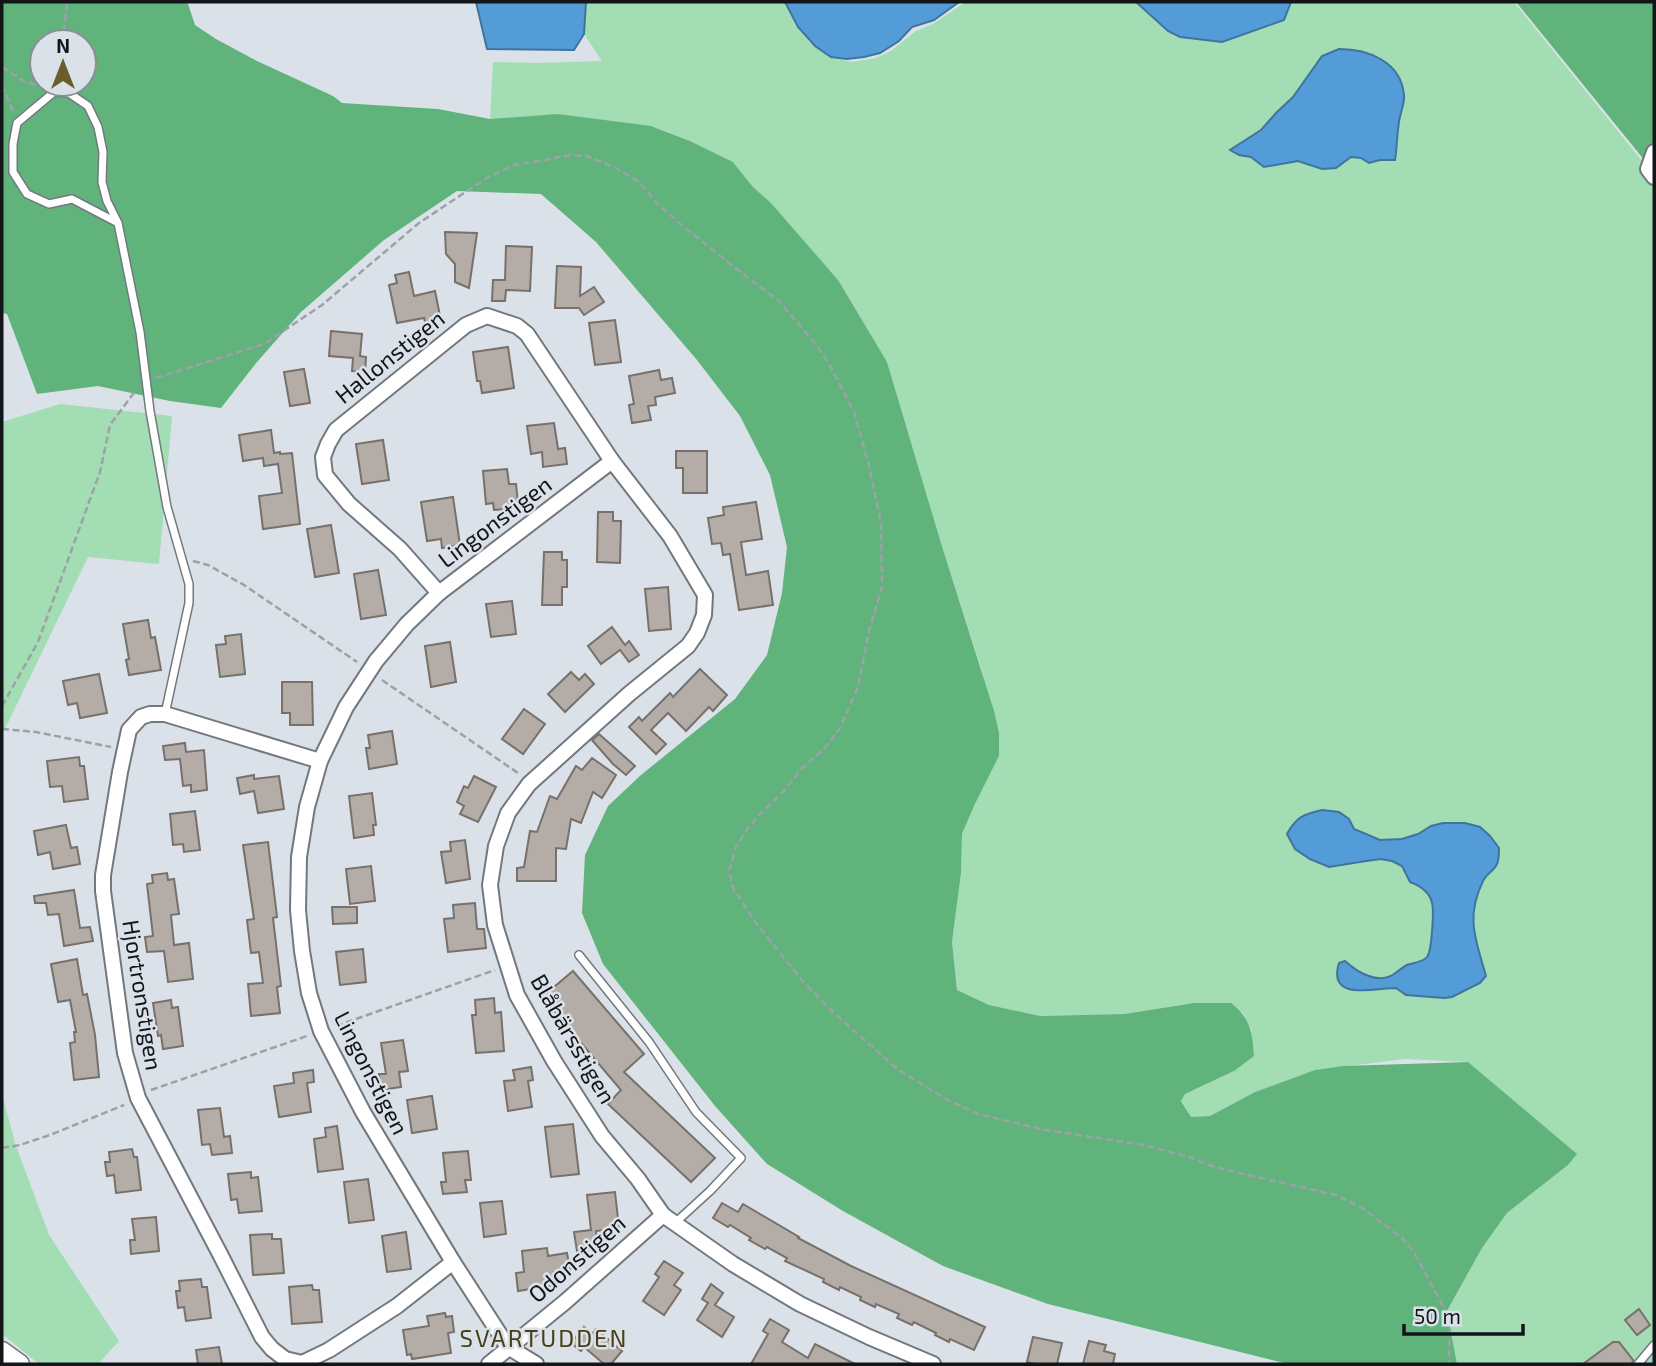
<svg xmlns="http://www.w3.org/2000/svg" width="1656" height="1366" font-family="'Exo 2',sans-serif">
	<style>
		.green { fill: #a2ddb3 }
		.forest { fill: #61b37c; fill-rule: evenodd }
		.water { fill: #539cd7; stroke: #40749e; stroke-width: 2 }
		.building { fill: #b4ada7; stroke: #77706b; stroke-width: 2 }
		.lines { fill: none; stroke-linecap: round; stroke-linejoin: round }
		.service-casing { stroke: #72787e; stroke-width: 10 }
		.minor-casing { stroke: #72787e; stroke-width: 18 }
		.tertiary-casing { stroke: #72787e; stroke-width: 21 }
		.path { stroke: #9ca2a7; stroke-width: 2.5; stroke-dasharray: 7 3.5; stroke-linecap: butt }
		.service { stroke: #fff; stroke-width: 7 }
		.minor { stroke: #fff; stroke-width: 14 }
		.tertiary { stroke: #fff; stroke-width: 18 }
		.labels { text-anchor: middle; stroke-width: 5; stroke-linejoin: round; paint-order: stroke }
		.street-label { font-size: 23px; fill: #131518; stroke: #dae1e8 }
		.neighbourhood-label { font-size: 24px; letter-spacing: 2px; fill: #483f16; stroke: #dae1e8 }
	</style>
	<rect width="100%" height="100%" fill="#dae1e8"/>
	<!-- green -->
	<g class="green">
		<path d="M586,2H784L809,42L831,57L852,62L876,58L891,51L916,31L933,24L966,2H1137L1168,31L1180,37L1222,42L1284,20L1291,2H1514L1654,176V1364H1457L1447,1311L1482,1248L1507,1213L1568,1165L1468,1062L1405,1059L1315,1070L1255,1092L1210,1116L1191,1117L1181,1100L1185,1094L1234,1071L1252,1031L1243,1013L1194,1003L1124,1014L1040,1016L989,1005L957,990L952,942L961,873L962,834L974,806L999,756L982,671L941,543L887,362L771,203L753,187L733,162L690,141L657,128L490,119L493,62L537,63L602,61L584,34Z"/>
		<path d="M60,404L172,416L159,564L88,557L2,735V422Z"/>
		<path d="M2,1095L16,1146L49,1235L119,1341L98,1364H39L2,1334Z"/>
	</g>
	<!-- forest -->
	<g class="forest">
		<path d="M2,2H185L188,4L195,25L216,39L257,61L333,96L342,103L438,109L490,119L558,114L651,126L690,141L733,162L753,187L771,203L838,280L887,362L941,543L994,711L999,733V756L974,806L962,834L961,873L952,942L957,990L989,1005L1040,1016L1124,1014L1194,1003H1231C1251,1019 1252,1031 1254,1056L1234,1071L1185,1094L1181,1101L1191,1117L1210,1116L1255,1092L1315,1070L1343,1066L1468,1062L1577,1154L1568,1165L1507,1213L1482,1248L1447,1311L1457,1364H1288L1048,1304L943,1266L843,1211L767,1164L715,1106L603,964L582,913L585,855L608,806L641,775L735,699L767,655L782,593L787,547L770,475L740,416L697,360L596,242L541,194L457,191L384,240L301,312L257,362L221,408L170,401L98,386L37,394L7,314L2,313ZM42,42H84V84H42Z"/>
		<path d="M1516,2H1654V172Z"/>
	</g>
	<!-- water -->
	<g class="water">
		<path d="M476,2H586L584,34L574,50L487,49Z"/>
		<path d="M785,2H959L934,20L912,27L899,41L880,53L864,57L847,59L831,57L815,46L798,27Z"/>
		<path d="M1136,2H1291L1284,20L1222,42L1180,37L1168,31Z"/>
		<path d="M1339,49C1367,49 1401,61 1404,95C1405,103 1400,113 1399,122C1397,134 1397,148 1395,160H1380L1369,163L1361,158L1351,157L1336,168L1322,169L1298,161L1264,167L1251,157L1239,155L1230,150L1261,130L1277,112L1293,97L1322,56Z"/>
		<path d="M1322,810L1339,812L1349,819L1354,829L1380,840L1402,839L1418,834L1431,826L1443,823H1465L1480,827L1490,836L1499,848C1499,852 1499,860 1497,864C1494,871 1486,874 1483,881C1465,918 1476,940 1486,976L1480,983L1452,997L1444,998L1406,995L1396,988C1375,988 1327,1002 1339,963L1345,961C1357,972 1378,985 1394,974C1399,971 1401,968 1407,965C1413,963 1423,962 1427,957C1432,951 1434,910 1432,903C1430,893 1421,886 1410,882L1402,866L1392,861L1381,859L1366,861L1329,867L1310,859L1295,849L1287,834C1296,817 1304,814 1322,810Z"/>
	</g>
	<!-- building -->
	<g class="building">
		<path d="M445,232L477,233L469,288L455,282V264L446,254Z"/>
		<path d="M506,246L532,247L530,291L506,290L505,301H492L493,280H505Z"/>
		<path d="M557,266L581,267L580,296L594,287L604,302L584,315L579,308H555Z"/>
		<path d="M409,272L414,296L435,291L440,316L427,329L424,318L397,323L389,285L397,283L395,275Z"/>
		<path d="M615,320L621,362L595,365L589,323Z"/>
		<path d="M331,331L362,334L360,356L366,357L365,372L352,371L353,358L329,356Z"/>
		<path d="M508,347L514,388L482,393L480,381H477L473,352Z"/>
		<path d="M304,369L310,403L290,406L284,372Z"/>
		<path d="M659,370L661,380L672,378L675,393L655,397L656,405L648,406L651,420L632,423L629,405L634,404L629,376Z"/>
		<path d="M554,423L558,449L565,448L567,464L543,467L542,452L531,454L527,426Z"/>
		<path d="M271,430L274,453L280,452V454L292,453L300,524L263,529L259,496L282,493L278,464L264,466L263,458L243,461L239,435Z"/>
		<path d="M383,440L389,480L362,484L356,444Z"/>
		<path d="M676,451H707V493H683V468H676Z"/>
		<path d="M507,469L509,484H516L518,503L507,505L508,509L494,510L493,503L486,504L483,471Z"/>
		<path d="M453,497L460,545L442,548L441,539L427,541L421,502Z"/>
		<path d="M756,502L762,539L741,542L746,575L768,571L773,605L739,610L730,554L723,555L721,543L712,544L708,518L724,515L723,507Z"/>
		<path d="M598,512H613V521H621L620,563L597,562Z"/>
		<path d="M331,525L339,573L315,577L307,529Z"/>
		<path d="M544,552H562V560H567V587H562V605H542Z"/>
		<path d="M378,570L386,615L361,619L354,574Z"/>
		<path d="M668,587L671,629L649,631L645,589Z"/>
		<path d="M512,601L516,634L491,637L486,604Z"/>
		<path d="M148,620L151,638L155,637L161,670L129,675L126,660L129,659L123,624Z"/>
		<path d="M612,627L625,645L629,641L639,655L629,662L620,650L601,664L588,646Z"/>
		<path d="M241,634L245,674L220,677L216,645L226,644L225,636Z"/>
		<path d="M450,642L456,682L431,687L425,646Z"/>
		<path d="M700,669L727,695L713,711L709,707L686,731L668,713L651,730L666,744L656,754L629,727L639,717L642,721L670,693L673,697Z"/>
		<path d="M571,672L579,680L585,674L594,684L565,712L548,694Z"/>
		<path d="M99,674L107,713L80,718L77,703L68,705L63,681Z"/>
		<path d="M282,682H312L313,725H290V713H282Z"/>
		<path d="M524,709L545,724L523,754L502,739Z"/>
		<path d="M392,731L397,764L369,769L366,748H370L368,735Z"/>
		<path d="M599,734L635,766L626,775L613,764L592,740Z"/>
		<path d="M185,743L186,752L204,750L207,790L191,792V785L183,786L180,759L165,760L163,746Z"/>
		<path d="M79,757L80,766H84L88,799L64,802L62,786L50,787L47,761Z"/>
		<path d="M592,758L616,775L602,798L593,792L581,823L571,819L566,849L556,848V881H517V868L524,867L530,831L537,832L550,796L557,799L576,766L582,770Z"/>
		<path d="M254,775V779L279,776L284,809L258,813L254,791L240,794L237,778Z"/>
		<path d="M474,776L496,787L478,822L460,814L464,806L457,802L464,786L468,788Z"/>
		<path d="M372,793L376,825H373L374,835L354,838L349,796Z"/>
		<path d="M195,811L200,850L184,852L183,844L173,845L170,814Z"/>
		<path d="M66,825L71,848L77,847L80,864L53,869L50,852L38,855L34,831Z"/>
		<path d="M465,840L470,879L446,883L441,852L451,851L450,842Z"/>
		<path d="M268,842L277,917L273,918L281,986L277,987L280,1013L251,1016L248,984L263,983L259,952L251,953L247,920L254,919L243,845Z"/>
		<path d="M371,866L375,901L350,904L346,869Z"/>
		<path d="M167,873L168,880L174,879L179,914L171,915L174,945L189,943L193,979L168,982L164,951L147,952L145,937L153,936L147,884L153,883L152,875Z"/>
		<path d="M74,890L80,928L90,927L93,941L64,946L59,914L48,915L46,903H35L34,896Z"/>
		<path d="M475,903L477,929H484L486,948L448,952L444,919L454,918L453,905Z"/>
		<path d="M332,907H357V923L333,924Z"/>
		<path d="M363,949L366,982L340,985L336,952Z"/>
		<path d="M77,959L83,995L87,994L95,1035L99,1077L74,1080L70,1043L75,1042L74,1032H76L70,1000L58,1002L51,964Z"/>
		<path d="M573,971L644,1054L624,1072L715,1158L691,1182L608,1104L621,1090L542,997Z"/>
		<path d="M494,998L495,1013L501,1012L504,1051L476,1053L472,1015H476L475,1000Z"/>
		<path d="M171,1000L172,1008L178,1007L183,1046L163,1049L161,1035L158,1036L153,1003Z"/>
		<path d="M403,1040L408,1071L399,1072L401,1087L381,1090L379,1074H386L381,1043Z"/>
		<path d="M531,1067L533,1080L528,1081L532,1107L508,1111L504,1081L515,1080L513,1070Z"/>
		<path d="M313,1070L314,1082L307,1083L311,1112L279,1117L274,1086L294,1083L293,1073Z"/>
		<path d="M432,1096L437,1129L412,1133L407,1100Z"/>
		<path d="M220,1108L224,1137L230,1136L232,1153L212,1155L210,1144L202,1145L198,1110Z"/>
		<path d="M573,1124L579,1174L551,1177L545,1127Z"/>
		<path d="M337,1126L343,1169L318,1172L314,1139L326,1137L325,1128Z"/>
		<path d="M132,1149L134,1157H137L141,1190L116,1193L114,1175L107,1176L105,1162H110L109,1152Z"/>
		<path d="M468,1151L471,1180H465L467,1192L443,1194L441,1182H446L443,1153Z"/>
		<path d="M251,1172V1178L258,1177L262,1211L239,1213L237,1199L231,1200L228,1174Z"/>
		<path d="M368,1179L374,1220L349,1223L344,1182Z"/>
		<path d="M615,1192L619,1228L596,1231L598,1248L577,1251L574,1232L591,1230L587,1195Z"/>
		<path d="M502,1201L506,1234L484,1237L480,1203Z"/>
		<path d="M722,1203L738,1212L743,1204L799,1237L798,1238L851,1266L985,1327L974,1350L950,1339L949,1342L935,1335L936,1333L914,1322L912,1325L897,1318L899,1314L876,1304L875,1307L860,1300L861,1297L840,1287L839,1290L823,1282L824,1279L785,1261L787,1258L767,1247L765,1249L749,1240L751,1238L730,1225L728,1227L713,1218Z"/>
		<path d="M156,1217L159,1251L131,1254L130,1240H135L132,1219Z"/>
		<path d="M406,1232L411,1269L387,1272L382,1236Z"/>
		<path d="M272,1234V1239H281L284,1273L253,1275L250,1235Z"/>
		<path d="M547,1248L548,1256L567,1253L570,1270L554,1272L556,1285L518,1291L516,1273L524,1272L522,1251Z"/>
		<path d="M664,1261L683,1273L674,1285L681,1290L664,1315L643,1301L659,1277L655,1274Z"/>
		<path d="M201,1279L202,1287H207L211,1318L186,1321L184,1307L178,1308L176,1291H180L179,1281Z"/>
		<path d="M711,1284L723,1293L715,1305L734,1317L722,1337L697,1320L708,1303L702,1299Z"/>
		<path d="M312,1285L313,1290H319L322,1322L292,1324L289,1287Z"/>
		<path d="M1639,1309L1650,1325L1637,1335L1625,1320Z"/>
		<path d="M445,1313L446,1317L452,1316L454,1332L448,1333L451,1353L412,1359L411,1354L407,1355L403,1330L429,1326L427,1316Z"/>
		<path d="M770,1319L789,1330L782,1342L808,1358L815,1344L855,1364H751L768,1334L763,1331Z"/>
		<path d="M584,1327L592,1334L596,1329L622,1351L611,1364H604L584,1347L581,1351L571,1343Z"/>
		<path d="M1033,1337L1062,1343L1057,1364H1035L1027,1362Z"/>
		<path d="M1089,1341L1106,1345L1104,1351L1115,1354L1113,1364H1083Z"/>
		<path d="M1613,1342H1619L1633,1360L1632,1364H1583Z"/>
		<path d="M219,1347L222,1364H198L196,1350Z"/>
	</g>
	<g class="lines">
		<defs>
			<g id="service">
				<path d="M118,223L72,199L49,204L27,194L13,172V144L17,123L54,92L69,93L88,106L98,127L103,152L102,182L107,201L118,223L140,332L150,411L167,507L189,584V603L165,714"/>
				<path d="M579,955L649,1042L696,1112L741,1158L710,1191L675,1223"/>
				<path d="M1638,1364L1654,1345"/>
			</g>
			<g id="minor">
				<path d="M1654,152L1648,169L1654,177"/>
				<path d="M439,593L400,549L349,504L325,475L323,457L328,444L336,430L466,325L487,316L517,326L527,334L612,461L670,536L705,595L704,615L697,633L688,646L629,694L529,784L508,813L496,846L490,885L495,925L517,995L554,1061L602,1136L638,1179L663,1215L733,1264L800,1304L869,1337L933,1364"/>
				<path d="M320,761L165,714H150L141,717L129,730L120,772L103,875V891L125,1053L138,1098L221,1256L262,1337L272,1349L285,1359L302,1363L329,1350L397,1306L453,1262"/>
				<path d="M489,1364L565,1302L663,1215"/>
				<path d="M536,1364L508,1347L453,1262L363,1112L321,1031L309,993L302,951L298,910L299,857L307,807L320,761L346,707L376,661L407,624L439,593L612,461"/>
			</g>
			<path id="tertiary" d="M2,1351L20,1364"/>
		</defs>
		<!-- service casing -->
		<use href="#service" class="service-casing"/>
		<!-- minor casing -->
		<use href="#minor" class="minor-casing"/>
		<!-- tertiary casing -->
		<use href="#tertiary" class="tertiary-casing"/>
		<!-- path -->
		<g class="path">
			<path d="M63,42L67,2"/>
			<path d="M2,67L25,82L44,87"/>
			<path d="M2,85L13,111"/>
			<path d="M156,378L264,344L322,305L419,223L473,187L490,176L515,165L571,155L587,156L616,168L639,182L658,204L678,222L743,274L779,301L818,347L832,369L854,412L868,462L881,522L882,587L869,631L858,687L840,728L825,748L801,769L784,791L763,811L748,828L736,847L729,870L733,888L756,923L805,984L833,1012L896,1068L944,1098L978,1114L1041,1129L1143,1145L1190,1157L1209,1165L1239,1173L1336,1195L1361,1207L1403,1239L1413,1251L1421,1265L1446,1312L1450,1325L1449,1364"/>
			<path d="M193,561L208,565L244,585L357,662"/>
			<path d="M382,680L518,773"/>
			<path d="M2,706L38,642L100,472L110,425L136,390"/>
			<path d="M2,729L36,732L111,747"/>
			<path d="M336,1026L495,970"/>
			<path d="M151,1090L307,1036"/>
			<path d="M2,1148L20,1145L50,1135L124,1105"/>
		</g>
		<!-- service -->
		<use href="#service" class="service"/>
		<!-- minor -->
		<use href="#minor" class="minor"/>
		<!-- tertiary -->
		<use href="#tertiary" class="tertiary"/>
	</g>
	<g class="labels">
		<!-- street labels -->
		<g class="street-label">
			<text transform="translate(390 357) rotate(-39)" y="8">Hallonstigen</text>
			<text transform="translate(495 522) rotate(-37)" y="8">Lingonstigen</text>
			<text transform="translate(142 995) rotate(81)" y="8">Hjortronstigen</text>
			<text transform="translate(573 1039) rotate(60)" y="8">Blåbärsstigen</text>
			<text transform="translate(371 1073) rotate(63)" y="8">Lingonstigen</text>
			<text transform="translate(577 1259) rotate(-41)" y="8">Odonstigen</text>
		</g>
		<!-- neighbourhood labels -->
		<g class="neighbourhood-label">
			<text x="544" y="1347">SVARTUDDEN</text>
		</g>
	</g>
	<!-- border -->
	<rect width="1656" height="1366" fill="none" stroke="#131518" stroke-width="7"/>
	<!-- north arrow -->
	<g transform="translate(63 63)"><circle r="33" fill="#dae1e8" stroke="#8a8f95" stroke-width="2"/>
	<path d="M0-5L12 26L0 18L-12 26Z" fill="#6a5e2b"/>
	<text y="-10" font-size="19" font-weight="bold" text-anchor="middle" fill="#131518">N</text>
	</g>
	<!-- scale -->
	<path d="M1404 1324v10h119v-10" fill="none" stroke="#131518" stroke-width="3.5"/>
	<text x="1414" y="1324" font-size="21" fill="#131518" stroke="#dae1e8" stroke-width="5" paint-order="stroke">50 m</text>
</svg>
